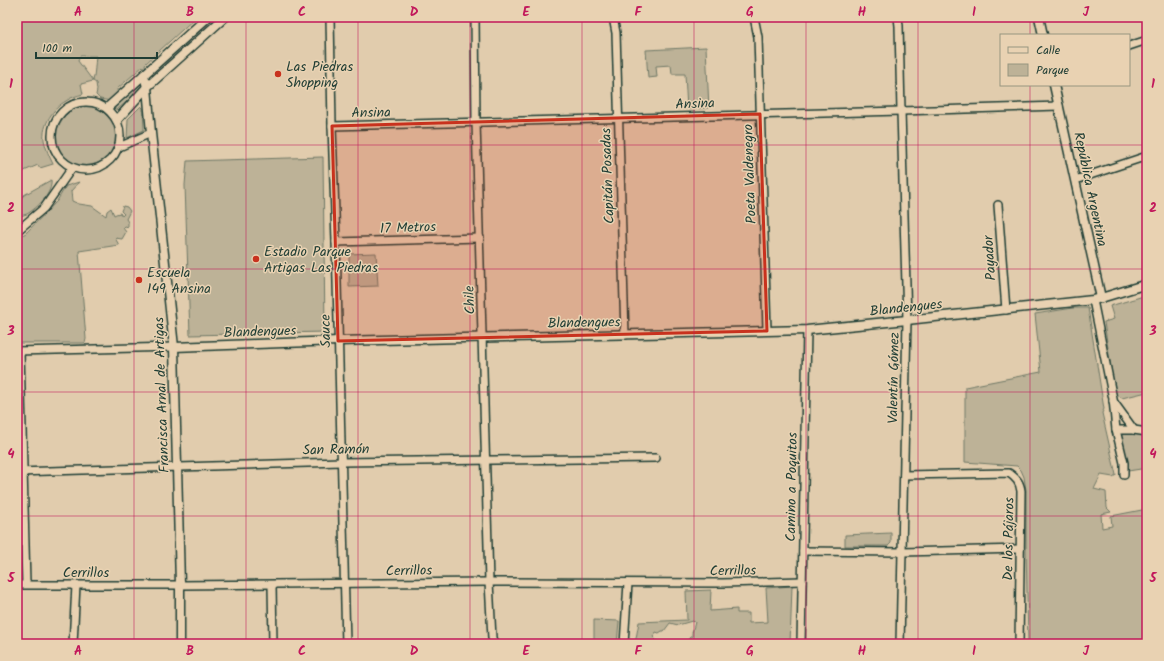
<svg xmlns="http://www.w3.org/2000/svg" width="1164" height="661" font-family="Kalam,sans-serif">
	<style>
		.green { fill: #bdb297; stroke: #6e7866; fill-rule: evenodd }
		.lines { fill: none; stroke-linecap: round; stroke-linejoin: round }
		.minor-casing { stroke: #1f3d34; stroke-width: 10 }
		.tertiary-casing { stroke: #1f3d34; stroke-width: 11 }
		.minor { stroke: #e9d2b2; stroke-width: 7 }
		.tertiary { stroke: #e9d2b2; stroke-width: 8 }
		.marked { fill: #c8321e; fill-opacity: 0.2; stroke: #c8321e; stroke-width: 3; stroke-linejoin: round }
		.grid { fill: none; stroke: #c2185b; stroke-width: 1; stroke-opacity: 0.55 }
		.poi-dot { fill: #c8321e; stroke: #e9d2b2; stroke-width: 1.5 }
		.labels { text-anchor: middle; stroke-width: 3; stroke-linejoin: round; paint-order: stroke }
		.poi-label { font-size: 14px; fill: #1f3d34; stroke: #e9d2b2; text-anchor: start }
		.street-label { font-size: 14px; fill: #1f3d34; stroke: #e9d2b2 }
		.neatline { fill: none; stroke: #c2185b; stroke-width: 1.5 }
		.grid-label { font-size: 13px; text-anchor: middle; font-weight: bold; fill: #c2185b }
	</style>
	<rect width="100%" height="100%" fill="#e1ccad"/>
	<filter id="ink" filterUnits="userSpaceOnUse"><feTurbulence type="fractalNoise" baseFrequency=".025" numOctaves="2"/><feDisplacementMap in="SourceGraphic" scale="8" xChannelSelector="R" yChannelSelector="G"/><feConvolveMatrix kernelMatrix="1 2 1 2 8 2 1 2 1" color-interpolation-filters="sRGB"/></filter>
	<g filter="url(#ink)">
		<!-- green -->
		<g class="green">
			<path d="M17,17H196L145,64L146,69L144,71L143,66L117,89L118,95L111,101L100,99L96,95L97,90L96,83L93,81L81,84L83,94C77,96 71,97 66,101C53,108 42,125 44,140C46,149 49,156 53,164L40,168L38,165L17,174ZM80,56H96C95,65 95,73 93,81L78,61Z"/>
			<path d="M212,17H221L153,78L152,72Z"/>
			<path d="M706,47L709,108L687,109L685,74H672L671,65L656,66L657,77L648,78L646,50Z"/>
			<path d="M142,83L143,87L117,110L114,108Z"/>
			<path d="M85,105H96C101,110 114,122 116,128C125,154 90,175 69,162C64,160 61,155 59,151C54,144 54,135 58,127C63,115 72,108 85,105Z"/>
			<path d="M141,106L143,108L144,130L127,138L128,119Z"/>
			<path d="M323,157L325,332L190,335L185,185L187,161Z"/>
			<path d="M51,180C53,193 37,208 27,214C24,215 20,216 17,217V203L24,195Z"/>
			<path d="M79,182L71,191L72,201L79,204L92,206L106,216L107,211L111,208L114,215L116,214L120,213L122,216L124,214L121,211L123,206L127,207L130,211L126,219L128,222V227L125,226L123,228L126,232L122,239L115,238L119,245L79,251L86,339L85,343H17V238L26,233L57,201L66,186Z"/>
			<path d="M376,253L378,286L349,287V254Z"/>
			<path d="M1147,295V392L1122,398L1115,394L1104,322L1114,319L1110,306Z"/>
			<path d="M1073,308H1088L1104,409L1102,413L1116,475L1113,477L1101,475L1094,489L1106,492L1107,508L1111,512L1101,514L1102,528L1112,526L1111,516L1147,509V637L1145,644H1028L1026,546V490L1024,477L1021,470L1017,466L965,462V387L1041,372L1035,314Z"/>
			<path d="M1129,432L1147,436V468L1128,471L1120,434Z"/>
			<path d="M891,533V543L888,546H845V535Z"/>
			<path d="M792,586L790,644H688L689,638L692,636V633L695,622L692,621L678,625L670,623L664,631H662L659,633L656,632L653,637L658,642V644H635L639,622L687,620L686,591L711,590L710,611L737,609V613H749V623L768,622L766,588Z"/>
			<path d="M594,620L619,621L617,644H594Z"/>
		</g>
		<g class="lines">
			<defs>
				<g id="minor">
					<path d="M330,17L332,126L336,242L346,644"/>
					<path d="M475,17L476,122L489,582L492,638L494,644"/>
					<path d="M613,17L616,33L625,335"/>
					<path d="M754,17L758,37L767,331"/>
					<path d="M898,17L899,26L901,111L907,320L900,644"/>
					<path d="M1129,46L1147,40"/>
					<circle cx="86" cy="136" r="34"/>
					<path d="M332,126L901,111L1059,106"/>
					<path d="M119,147L151,133"/>
					<path d="M1075,180L1147,156"/>
					<path d="M998,205L1006,310"/>
					<path d="M17,231L44,208L72,168"/>
					<path d="M336,242L480,238"/>
					<path d="M1093,300L1113,399L1116,430L1124,463V475"/>
					<path d="M17,351L174,347"/>
					<path d="M20,351L26,584"/>
					<path d="M1113,401L1134,430"/>
					<path d="M1116,430H1134L1147,432"/>
					<path d="M17,472L341,462L656,458"/>
					<path d="M904,475L1009,473C1016,478 1020,482 1021,491L1019,644"/>
					<path d="M803,551L903,552L1020,549"/>
					<path d="M17,585H180L489,582L723,583L802,581"/>
					<path d="M272,585L273,644"/>
					<path d="M73,644L76,585"/>
					<path d="M624,644L628,583"/>
					<path d="M801,644L807,330"/>
				</g>
				<g id="tertiary">
					<path d="M1039,17L1043,35"/>
					<path d="M144,75L147,87L151,133L174,347L180,585V644"/>
					<path d="M1054,85L1101,298"/>
					<path d="M107,108L208,17"/>
					<path d="M117,120L147,87L225,17"/>
					<path d="M174,347L338,341L807,330L907,320L1093,300L1101,298L1147,284"/>
				</g>
			</defs>
			<!-- minor casing -->
			<use href="#minor" class="minor-casing"/>
			<!-- tertiary casing -->
			<use href="#tertiary" class="tertiary-casing"/>
			<!-- minor -->
			<use href="#minor" class="minor"/>
			<!-- tertiary -->
			<use href="#tertiary" class="tertiary"/>
		</g>
	</g>
	<!-- marked area -->
	<path class="marked" d="M760,114L767,331L338,341L332,126Z"/>
	<!-- grid -->
	<path class="grid" d="M134,17V644M246,17V644M358,17V644M470,17V644M582,17V644M694,17V644M806,17V644M918,17V644M1030,17V35M1030,85V644M17,145H1147M17,269H1147M17,392H1147M17,516H1147"/>
	<!-- markers -->
	<g class="poi-dot">
		<circle cx="278" cy="74" r="4"/>
		<circle cx="256" cy="259" r="4"/>
		<circle cx="139" cy="280" r="4"/>
	</g>
	<g class="labels">
		<!-- poi labels -->
		<g class="poi-label">
			<text x="286" y="71">Las Piedras<tspan x="286" dy="16">Shopping</tspan></text>
			<text x="264" y="256">Estadio Parque<tspan x="264" dy="16">Artigas Las Piedras</tspan></text>
			<text x="147" y="277">Escuela<tspan x="147" dy="16">149 Ansina</tspan></text>
		</g>
		<!-- street labels -->
		<g class="street-label">
			<text transform="translate(695 103) rotate(-2)" y="5">Ansina</text>
			<text transform="translate(371 112) rotate(-1)" y="5">Ansina</text>
			<text transform="translate(749 174) rotate(-92)" y="5">Poeta Valdenegro</text>
			<text transform="translate(607 176) rotate(-92)" y="5">Capitán Posadas</text>
			<text transform="translate(1091 189) rotate(78)" y="5">República Argentina</text>
			<text transform="translate(408 227) rotate(-2)" y="5">17 Metros</text>
			<text transform="translate(989 258) rotate(-94)" y="5">Payador</text>
			<text transform="translate(469 300) rotate(-92)" y="5">Chile</text>
			<text transform="translate(906 307) rotate(-6)" y="5">Blandengues</text>
			<text transform="translate(584 322) rotate(-1)" y="5">Blandengues</text>
			<text transform="translate(260 331) rotate(-2)" y="5">Blandengues</text>
			<text transform="translate(325 331) rotate(-91)" y="5">Sauce</text>
			<text transform="translate(893 378) rotate(-89)" y="5">Valentín Gómez</text>
			<text transform="translate(161 395) rotate(-92)" y="5">Francisca Arnal de Artigas</text>
			<text transform="translate(336 449) rotate(-1)" y="5">San Ramón</text>
			<text transform="translate(791 487) rotate(-89)" y="5">Camino a Poquitos</text>
			<text transform="translate(1008 539) rotate(-89)" y="5">De los Pájaros</text>
			<text transform="translate(409 570) rotate(-1)" y="5">Cerrillos</text>
			<text transform="translate(733 570) rotate(-1)" y="5">Cerrillos</text>
			<text x="86" y="577">Cerrillos</text>
		</g>
	</g>
	<!-- margin -->
	<rect width="1164" height="661" fill="none" stroke="#e9d2b2" stroke-width="44"/>
	<!-- legend -->
	<rect x="1000" y="34" width="130" height="52" fill="#e9d2b2" stroke="#989680"/>
	<rect x="1008" y="47" width="20" height="6" fill="#e9d2b2" stroke="#989680"/>
	<text x="1036" y="54" font-size="12" fill="#1f3d34">Calle</text>
	<rect x="1008" y="64" width="20" height="12" fill="#bdb297" stroke="#989680"/>
	<text x="1036" y="74" font-size="12" fill="#1f3d34">Parque</text>
	<!-- scale -->
	<path d="M36 52v6h121v-6" fill="none" stroke="#1f3d34" stroke-width="2"/>
	<text x="42" y="52" font-size="12" fill="#1f3d34" stroke="#e9d2b2" stroke-width="3" paint-order="stroke">100 m</text>
	<rect x="22" y="22" width="1120" height="617" class="neatline"/>
	<g class="grid-label">
		<text x="78" y="16">A</text>
		<text x="190" y="16">B</text>
		<text x="302" y="16">C</text>
		<text x="414" y="16">D</text>
		<text x="526" y="16">E</text>
		<text x="638" y="16">F</text>
		<text x="750" y="16">G</text>
		<text x="862" y="16">H</text>
		<text x="974" y="16">I</text>
		<text x="1086" y="16">J</text>
		<text x="11" y="88">1</text>
		<text x="1153" y="88">1</text>
		<text x="11" y="212">2</text>
		<text x="1153" y="212">2</text>
		<text x="11" y="335">3</text>
		<text x="1153" y="335">3</text>
		<text x="11" y="458">4</text>
		<text x="1153" y="458">4</text>
		<text x="11" y="582">5</text>
		<text x="1153" y="582">5</text>
		<text x="78" y="655">A</text>
		<text x="190" y="655">B</text>
		<text x="302" y="655">C</text>
		<text x="414" y="655">D</text>
		<text x="526" y="655">E</text>
		<text x="638" y="655">F</text>
		<text x="750" y="655">G</text>
		<text x="862" y="655">H</text>
		<text x="974" y="655">I</text>
		<text x="1086" y="655">J</text>
	</g>
</svg>
